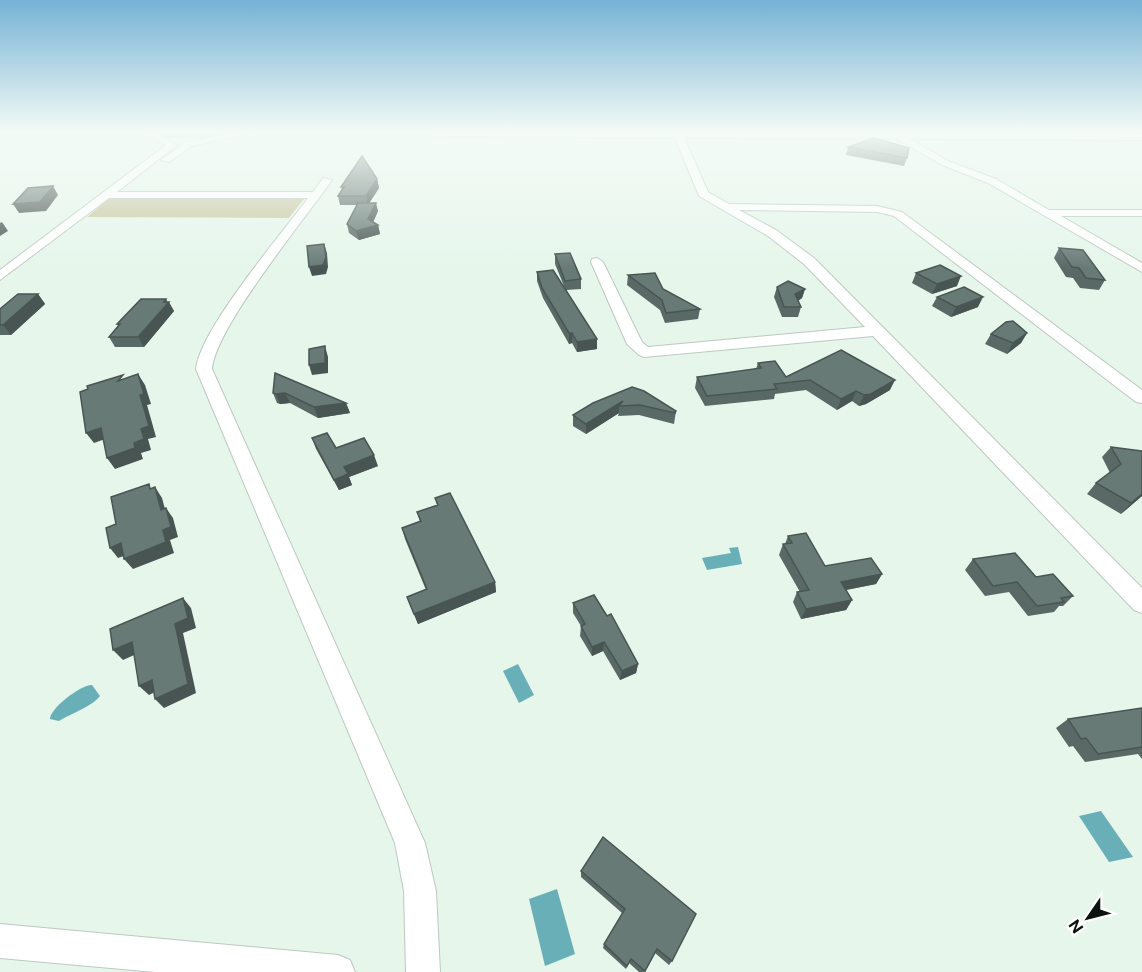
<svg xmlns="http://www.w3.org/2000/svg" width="1142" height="972" font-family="'Public Sans',sans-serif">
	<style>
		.green { fill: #c8c7a2 }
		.water { fill: #69afb8 }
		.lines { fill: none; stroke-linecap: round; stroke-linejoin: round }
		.stream { stroke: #69afb8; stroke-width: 3 }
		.minor-casing { stroke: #bbcabf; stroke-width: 2 }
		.major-casing { stroke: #bbcabf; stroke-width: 3 }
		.minor { fill: #fff; fill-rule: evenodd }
		.major { fill: #fff; fill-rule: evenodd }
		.wall { fill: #596965 }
		.shaded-wall { fill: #495553 }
		.building { fill: #687a76; stroke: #495553; stroke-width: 1.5 }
	</style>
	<rect width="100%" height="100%" fill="#e6f6eb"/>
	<!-- green -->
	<path class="green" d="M118,197L300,198L304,199L289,218L87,217L107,200Z"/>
	<!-- water -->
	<g class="water">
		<path d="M738,547L742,564L707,570L702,558L731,553L729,548Z"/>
		<path d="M518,664L534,695L519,703L503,671Z"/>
		<path d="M92,685L100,696C93,706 72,713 59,721L50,719C50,708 82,684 92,685Z"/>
		<path d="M1101,811L1133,857L1109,862L1079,816Z"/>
		<path d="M557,889L575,954L545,966L529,899Z"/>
	</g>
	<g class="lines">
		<!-- stream -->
		<path class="stream" d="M160,136H223"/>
		<defs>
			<g id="minor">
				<path d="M145,133H156L177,145L117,192H313L323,178L332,180C305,219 215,328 212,369L425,843L436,891L440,972H406L404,891L395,843L196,369C200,329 281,235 308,198H109L0,280V270L166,145Z"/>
				<path d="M232,133H251L192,146L169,162L161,160L186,142Z"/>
				<path d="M673,133H682L708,192L729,204L877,206L902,212L1142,390V403L1136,402L894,216L877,212L739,210L776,230L814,258L1142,588V613L1134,610L873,336L644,357L639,355L627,344L591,262L592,259L597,258L603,262L642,342L648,347L865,327L804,264L768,236L699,196Z"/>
				<path d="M894,133H900L948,161L996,179L1049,210H1142V216H1061L1142,263V272L988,183L942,165L894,137Z"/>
				<path d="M0,924L338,955L350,960L355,972H155L0,958Z"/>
			</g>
			<path id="major" d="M426,133L1142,134V140L431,136Z"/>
		</defs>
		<!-- minor casing -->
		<use href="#minor" class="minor-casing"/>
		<!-- major casing -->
		<use href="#major" class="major-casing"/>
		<!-- minor -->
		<use href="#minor" class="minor"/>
		<!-- major -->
		<use href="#major" class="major"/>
	</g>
	<!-- wall -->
	<g class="wall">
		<path d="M848,147L907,158L904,166L846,155Z"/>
		<path d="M377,179L379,188L369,203L378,211L373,222L378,225L380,234L359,240L349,233L347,224L357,205H340L338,196L342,190L341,187Z"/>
		<path d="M1059,248L1105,280L1099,290L1080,288L1073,278L1066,277L1054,258Z"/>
		<path d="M555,254L581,279V289L566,290L597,349L577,352L572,343L569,344L543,298L537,281V272L564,286L555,264Z"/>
		<path d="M916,273L957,286L932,294L912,283Z"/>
		<path d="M628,275L700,309L698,319L665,323L660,310L627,285Z"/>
		<path d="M777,287L805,289L802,298L798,301L801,307L798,317H782L774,297Z"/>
		<path d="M38,294L45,304L11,335H0V309Z"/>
		<path d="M937,297L978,307L951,317L932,306Z"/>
		<path d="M168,302L174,311L144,347H115L109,337L118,326L117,324Z"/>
		<path d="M1027,333L1021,343L1007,354L985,344L991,334Z"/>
		<path d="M758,363L786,377L890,390L866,404L859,406L852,401L837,410L806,390L775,394L774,399L705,406L695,388L697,377L756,369Z"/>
		<path d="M275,373L346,403L350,413L318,418L290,403L280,404L277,403L273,393Z"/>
		<path d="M644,391L676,411L674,424L639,415L618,416L619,413L586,434L573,426V415Z"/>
		<path d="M312,438L336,448L378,466L349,477L352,485L339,490L316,449Z"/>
		<path d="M1111,447L1142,496L1121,514L1087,494L1096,483L1110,473L1102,457Z"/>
		<path d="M435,498L495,582L496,592L418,624L407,597L426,590L405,539L402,528L420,522L417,512L437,505Z"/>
		<path d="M788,536L825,566L882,574L876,584L846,590L852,600L846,610L801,619L793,602L797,592H800L779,555L783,544H785Z"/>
		<path d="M973,559L1036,577L1073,596L1063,606H1059L1054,612L1028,616L1009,592L985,596L965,570Z"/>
		<path d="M573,603L638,664L636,673L620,680L603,651L592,656L580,636L581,626L573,613Z"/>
		<path d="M1142,708V759L1138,754L1085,762L1073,746L1069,747L1056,728L1068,719Z"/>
		<path d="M603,837L672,961L669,965L655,953L645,972H639L629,963L626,969L603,948L604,944L622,913L581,877V871Z"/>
	</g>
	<!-- shaded-wall -->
	<g class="shaded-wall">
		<path d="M377,179L379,188L368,205L366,196Z"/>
		<path d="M53,186L58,195L46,211L19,213L13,204Z"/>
		<path d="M376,203L378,211L371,227L378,225L380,234L359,240L356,231L368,219Z"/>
		<path d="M2,222L8,231L0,236V223Z"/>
		<path d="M324,244L327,253L328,267L326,274L312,276L309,267Z"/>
		<path d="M961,276L957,286L932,294L937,284Z"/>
		<path d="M805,289L802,298L793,304L795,294Z"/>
		<path d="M38,294L45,304L11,335L3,325Z"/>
		<path d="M983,297L978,307L951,317L956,307Z"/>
		<path d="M166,299L168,303L169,302L174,311L144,347L138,337Z"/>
		<path d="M569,333H572V343L569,344Z"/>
		<path d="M1027,333L1021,343L1007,354L1013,343Z"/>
		<path d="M597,339V349L577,352V342Z"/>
		<path d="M325,346L328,357V373L312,375L309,365Z"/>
		<path d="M138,374L145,385L151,404L147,405L156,437L148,439L151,450L141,453L143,459L115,469L107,458L134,443L141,429L140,395Z"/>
		<path d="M895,380L890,390L866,404L859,406L864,395Z"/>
		<path d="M856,391L852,401L837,410L841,399Z"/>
		<path d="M285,393L290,403L280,404L276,394Z"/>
		<path d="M623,401L619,406V413L586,434V424Z"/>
		<path d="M346,403L350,413L318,418L314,407Z"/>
		<path d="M101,428L108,438L94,443L86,433Z"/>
		<path d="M374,455L378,466L349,477L352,485L339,490L334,480L344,467Z"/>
		<path d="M155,487L162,498L168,520L161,510Z"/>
		<path d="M1142,494V496L1121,514L1131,503Z"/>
		<path d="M166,508L173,518L178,537L170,540L174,553L133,569L124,559L163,530Z"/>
		<path d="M121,543L129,554L118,558L110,548Z"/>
		<path d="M882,574L876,584L835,592L841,582Z"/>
		<path d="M495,582L496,592L418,624L414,614Z"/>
		<path d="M183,598L191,608L196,628L183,633L196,693L164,708L155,699L175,624Z"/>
		<path d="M852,600L846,610L801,619L806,609Z"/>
		<path d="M132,642L141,652L123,660L113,650Z"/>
		<path d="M604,642L603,651L592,656V647Z"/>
		<path d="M638,664L636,673L620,680L622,671Z"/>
		<path d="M152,680L161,689L149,695L139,686Z"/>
	</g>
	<!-- building -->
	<g class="building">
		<path d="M874,138L909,148L907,158L848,147Z"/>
		<path d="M362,156L377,179L366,196H338L344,187H341Z"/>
		<path d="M53,186L40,202L13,204L28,188Z"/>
		<path d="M358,203H376L368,219L378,225L356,231L347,224Z"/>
		<path d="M324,244L326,257L323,265L309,267L307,246Z"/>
		<path d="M1059,248L1083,250L1105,280L1086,278L1079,268L1072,267Z"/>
		<path d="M570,253L581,279L565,281L555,254Z"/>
		<path d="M940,265L961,276L937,284L916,273Z"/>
		<path d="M553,270L597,339L577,342L572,333H569L542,288L537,272Z"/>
		<path d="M655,273L663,289L700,309L666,313L662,300L628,275Z"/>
		<path d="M788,281L805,289L795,294L801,307H784L777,287Z"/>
		<path d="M964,287L983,297L956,307L937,297Z"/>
		<path d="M18,294H38L3,325H0V309Z"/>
		<path d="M141,299H166L164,302H169L138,337H109L120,324H117Z"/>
		<path d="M1013,321L1027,333L1013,343L991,334L1006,322Z"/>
		<path d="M325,346V363L309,365V349Z"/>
		<path d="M841,350L895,380L871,394L864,395L856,391L841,399L810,380L774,384L777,389L707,396L697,377L761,368L758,363L775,361L786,377Z"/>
		<path d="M275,373L346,403L314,407L285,393L276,394L273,393Z"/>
		<path d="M138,374L144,394L140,395L149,426L141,429L144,439L134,443L135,448L107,458L101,428L86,433L80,392L88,389L87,386L123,375L118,381Z"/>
		<path d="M632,387L644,391L676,411L675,413L640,405L619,406L623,401L586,424L573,415L593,403Z"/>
		<path d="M327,433L336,448L364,438L374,455L344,467L348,474L334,480L312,438Z"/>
		<path d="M1111,447L1142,451V494L1131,503L1096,483L1121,464Z"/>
		<path d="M149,484L150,489L155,487L161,510L166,508L171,527L163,530L166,542L124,559L121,543L110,548L106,528L116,524L111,497Z"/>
		<path d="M450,493L495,582L414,614L407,597L427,589L402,528L421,521L417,512L438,505L435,498Z"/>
		<path d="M806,533L825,566L871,558L882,574L841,582L852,600L806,609L797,592L809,590L783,544L792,543L788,536Z"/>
		<path d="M1015,553L1036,577L1053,574L1073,596L1061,598L1064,602L1037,606L1017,582L993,586L973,559Z"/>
		<path d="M594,595L607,616L611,614L638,664L622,671L604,642L592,647L581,626L585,624L573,603Z"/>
		<path d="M183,598L188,618L175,624L188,684L155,699L152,680L139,686L132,642L113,650L110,629Z"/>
		<path d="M1142,708V747L1098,754L1086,738L1081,739L1068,719Z"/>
		<path d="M603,837L696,914L672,961L657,949L645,971L631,959L627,966L604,944L625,909L581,871Z"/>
	</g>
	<!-- sky -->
	<linearGradient id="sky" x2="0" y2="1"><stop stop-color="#75b2d5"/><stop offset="0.49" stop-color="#f4fbf6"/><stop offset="1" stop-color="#f4fbf6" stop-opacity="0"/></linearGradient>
	<rect width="1142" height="269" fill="url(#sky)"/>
	<!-- north arrow -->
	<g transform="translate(1088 918) rotate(235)" stroke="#ffffff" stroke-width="4.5" paint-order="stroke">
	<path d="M0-4.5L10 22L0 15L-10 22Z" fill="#0d130f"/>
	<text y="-9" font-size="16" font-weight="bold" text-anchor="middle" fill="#0d130f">N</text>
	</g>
</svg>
